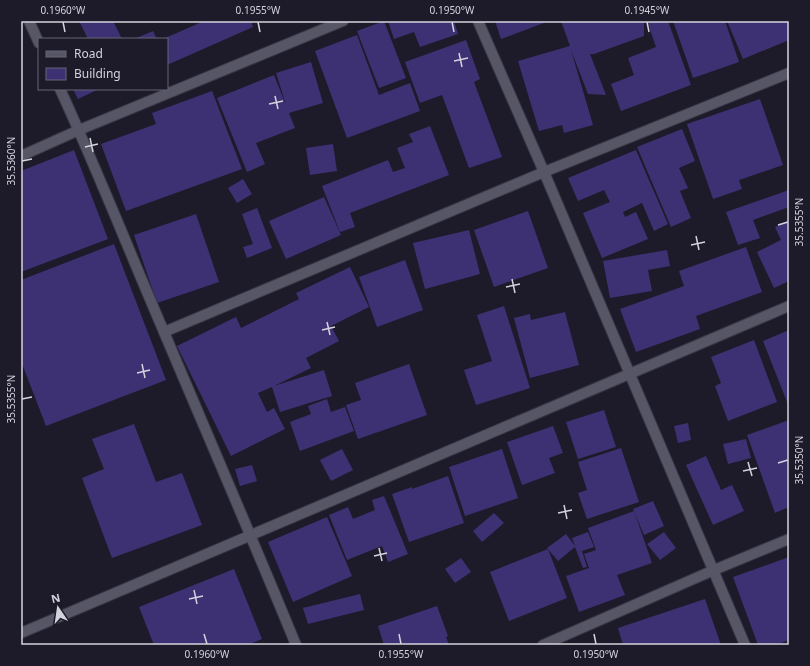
<svg xmlns="http://www.w3.org/2000/svg" width="810" height="666" font-family="'Noto Sans',sans-serif">
	<style>
		.building { fill: #3d3173 }
		.lines { fill: none; stroke-linecap: round; stroke-linejoin: round }
		.minor-casing { stroke: #383743; stroke-width: 12 }
		.minor { stroke: #575667; stroke-width: 10 }
		.ticks { fill: none; stroke: #d3d3dd; stroke-width: 1.5 }
		.neatline { fill: none; stroke: #d3d3dd; stroke-width: 1.5 }
		.ticks-label { font-size: 10px; text-anchor: middle; fill: #d3d3dd }
	</style>
	<rect width="100%" height="100%" fill="#1d1b2a"/>
	<!-- building -->
	<g class="building">
		<path d="M79,21H113L122,39H88Z"/>
		<path d="M204,21H251L253,27L167,65V39H163Z"/>
		<path d="M384,21L406,78L379,88L357,31Z"/>
		<path d="M388,21H454L458,34L420,47L414,32L394,39Z"/>
		<path d="M495,21H549L501,39Z"/>
		<path d="M561,21H644V36L594,54H590L606,95L588,94L571,50L593,125L564,133L562,125L539,131L518,61L570,46Z"/>
		<path d="M647,21H668L691,85L621,111L611,84L634,75L628,58L656,47Z"/>
		<path d="M673,21H725L739,62L693,78Z"/>
		<path d="M727,21H789V40L743,59Z"/>
		<path d="M153,31L157,39H134Z"/>
		<path d="M357,35L379,95L410,83L420,111L347,138L315,51Z"/>
		<path d="M466,40L480,79L474,82L502,157L469,168L442,95L420,103L405,62Z"/>
		<path d="M311,62L323,103L289,113L295,128L256,143L265,164L247,172L217,98L274,75L286,105L276,73Z"/>
		<path d="M73,89H99L78,99Z"/>
		<path d="M212,91L242,169L126,211L101,144L156,124L152,113Z"/>
		<path d="M760,99L783,165L739,180L742,189L713,199L687,124Z"/>
		<path d="M430,126L449,175L350,213L355,227L340,232L322,186L388,160L393,172L405,168L397,148L413,142L409,134Z"/>
		<path d="M682,129L695,161L679,168L688,188L680,191L691,218L671,227L637,147Z"/>
		<path d="M333,144L337,171L310,175L306,148Z"/>
		<path d="M74,150L108,239L21,272V171Z"/>
		<path d="M636,150L668,224L654,231L642,203L623,212L625,217L636,212L648,239L602,258L583,213L610,202L604,190L578,201L568,178Z"/>
		<path d="M243,179L252,194L237,203L228,188Z"/>
		<path d="M789,190V207L753,220L760,238L738,245L726,212Z"/>
		<path d="M324,197L341,235L286,259L269,221Z"/>
		<path d="M257,208L272,248L247,258L243,247L253,244L242,214Z"/>
		<path d="M528,211L548,268L494,287L474,230Z"/>
		<path d="M196,214L219,282L157,303L134,235Z"/>
		<path d="M789,220V281L774,288L757,252L781,240L775,227Z"/>
		<path d="M469,230L480,274L425,289L413,243Z"/>
		<path d="M114,244L166,380L46,426L21,361V280Z"/>
		<path d="M746,247L762,292L696,316L700,329L636,352L620,309L684,286L679,271Z"/>
		<path d="M667,250L670,266L648,270L652,291L610,298L603,261Z"/>
		<path d="M405,260L423,310L377,327L359,277Z"/>
		<path d="M350,267L369,307L331,326L339,341L306,358L311,368L274,386L324,370L332,396L280,412L272,387L258,393L267,412L274,408L285,429L231,456L177,346L236,317L241,328L299,299L296,293Z"/>
		<path d="M504,306L530,388L476,405L464,370L492,361L477,315Z"/>
		<path d="M565,312L579,365L530,378L514,318L530,314L531,320Z"/>
		<path d="M789,330V407L763,341Z"/>
		<path d="M754,340L777,402L728,421L715,386L721,383L711,357Z"/>
		<path d="M409,364L427,415L358,439L346,405L361,400L355,383Z"/>
		<path d="M327,399L331,412L345,407L354,431L300,451L290,422L311,414L308,406Z"/>
		<path d="M604,410L616,447L578,459L566,422Z"/>
		<path d="M789,420V507L775,513L747,435Z"/>
		<path d="M688,423L691,440L678,443L674,426Z"/>
		<path d="M134,424L156,482L182,473L202,525L112,558L82,478L104,469L92,439Z"/>
		<path d="M553,426L563,453L549,458L555,473L522,485L507,442Z"/>
		<path d="M746,439L751,458L728,464L723,444Z"/>
		<path d="M621,448L639,502L587,519L578,493L587,490L578,462Z"/>
		<path d="M342,449L353,470L331,481L320,460Z"/>
		<path d="M502,449L518,498L465,516L449,467Z"/>
		<path d="M706,456L721,490L732,485L744,511L713,525L686,465Z"/>
		<path d="M252,465L257,481L240,486L235,469Z"/>
		<path d="M448,476L464,523L409,542L392,494L412,487V489Z"/>
		<path d="M384,496L408,554L388,562L382,546L347,560L329,515L348,507L353,519L375,510L372,500Z"/>
		<path d="M653,501L664,526L644,535L633,509Z"/>
		<path d="M634,511L652,563L617,575L625,595L579,612L566,576L589,568L584,554L596,550L588,528Z"/>
		<path d="M494,513L504,523L482,542L473,531Z"/>
		<path d="M327,517L352,576L293,602L268,542Z"/>
		<path d="M588,532L594,547L582,551L587,567L583,568L575,547L558,561L547,548L566,534L575,546L572,538Z"/>
		<path d="M664,532L676,548L660,560L647,544Z"/>
		<path d="M548,549L567,598L509,621L490,572Z"/>
		<path d="M789,557V640L776,645H758L733,577Z"/>
		<path d="M461,558L471,572L455,583L445,569Z"/>
		<path d="M234,569L262,639L247,645H154L139,607Z"/>
		<path d="M360,594L364,610L308,624L303,608Z"/>
		<path d="M705,599L721,645H623L618,628Z"/>
		<path d="M437,606L448,636L446,637L449,645H384L378,626Z"/>
	</g>
	<g class="lines">
		<defs>
			<g id="minor">
				<path d="M29,21L39,43"/>
				<path d="M478,21L544,172L745,645"/>
				<path d="M60,89C97,169 129,251 164,332C208,436 253,540 296,645"/>
				<path d="M21,156L79,130L343,21"/>
				<path d="M164,332L544,172L789,73"/>
				<path d="M21,633C278,526 534,417 789,306"/>
				<path d="M543,645L714,570L789,539"/>
			</g>
		</defs>
		<!-- minor casing -->
		<use href="#minor" class="minor-casing"/>
		<!-- minor -->
		<use href="#minor" class="minor"/>
	</g>
	<!-- ticks -->
	<path class="ticks" d="M63,22L65,32M258,22L260,32M452,22L454,32M647,22L649,32M459,53L462,67M454,61L468,58M275,96L278,109M269,104L283,101M90,138L93,152M85,147L98,144M22,161L32,159M778,225L788,222M696,236L699,250M691,245L705,242M512,279L515,293M506,287L520,284M327,322L330,335M322,330L335,327M142,364L145,378M137,373L150,370M22,399L32,397M748,462L752,476M778,463L788,460M743,471L757,468M564,505L567,519M558,513L572,510M379,548L382,561M374,556L387,553M194,590L197,604M189,599L203,596M204,634L207,644M399,634L401,644M594,634L596,644"/>
	<!-- border -->
	<rect width="810" height="666" fill="none" stroke="#1d1b2a" stroke-width="44"/>
	<!-- legend -->
	<rect x="38" y="38" width="130" height="52" fill="#1d1b2a" stroke="#666572"/>
	<rect x="46" y="51" width="20" height="6" fill="#575667" stroke="#666572"/>
	<text x="74" y="58" font-size="12" fill="#d3d3dd">Road</text>
	<rect x="46" y="68" width="20" height="12" fill="#3d3173" stroke="#666572"/>
	<text x="74" y="78" font-size="12" fill="#d3d3dd">Building</text>
	<!-- north arrow -->
	<g transform="translate(58 608) rotate(347)" stroke="#1d1b2a" stroke-width="3" paint-order="stroke">
	<path d="M0-3L7 15L0 10L-7 15Z" fill="#d3d3dd"/>
	<text y="-6" font-size="11" font-weight="bold" text-anchor="middle" fill="#d3d3dd">N</text>
	</g>
	<rect x="22" y="22" width="766" height="622" class="neatline"/>
	<g class="ticks-label">
		<text x="63" y="14">0.1960°W</text>
		<text x="258" y="14">0.1955°W</text>
		<text x="452" y="14">0.1950°W</text>
		<text x="647" y="14">0.1945°W</text>
		<text transform="translate(11 161) rotate(-90)" y="4">35.5360°N</text>
		<text transform="translate(799 222) rotate(-90)" y="4">35.5355°N</text>
		<text transform="translate(11 399) rotate(-90)" y="4">35.5355°N</text>
		<text transform="translate(799 460) rotate(-90)" y="4">35.5350°N</text>
		<text x="207" y="658">0.1960°W</text>
		<text x="401" y="658">0.1955°W</text>
		<text x="596" y="658">0.1950°W</text>
	</g>
</svg>
